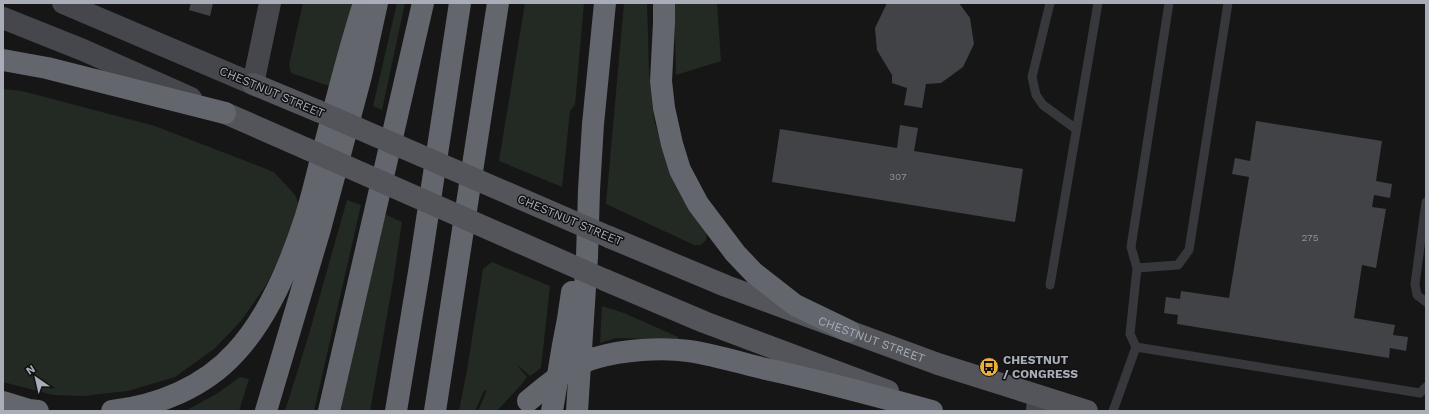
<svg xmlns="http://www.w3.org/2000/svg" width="1429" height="414" font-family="'Work Sans',sans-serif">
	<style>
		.green { fill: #222a23 }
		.building { fill: #424347 }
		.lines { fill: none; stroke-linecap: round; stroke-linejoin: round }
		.lane { stroke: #37383c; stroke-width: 9 }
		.secondary { stroke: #45474c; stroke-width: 22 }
		.primary { stroke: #53555b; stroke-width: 22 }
		.highway { stroke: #63666d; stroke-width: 22 }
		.primary-bridge { stroke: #53555b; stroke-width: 22 }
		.highway-bridge { stroke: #63666d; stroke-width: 22 }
		.labels { text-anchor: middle; stroke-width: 3; stroke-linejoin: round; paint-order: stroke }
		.number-label { font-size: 10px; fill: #8e929b }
		.street-label { font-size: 12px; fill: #a8adb7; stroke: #111112 }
		.poi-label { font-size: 12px; font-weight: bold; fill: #a8adb7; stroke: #111112; text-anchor: start }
	</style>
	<rect width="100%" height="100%" fill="#161617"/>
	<!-- green -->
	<g class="green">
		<path d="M303,3H353L332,87L291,73L289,65Z"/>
		<path d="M397,3H405L382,110L373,106Z"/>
		<path d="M525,3H584L575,105L570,111L562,187L499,161Z"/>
		<path d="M624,3H647L649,72L654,120L669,170L707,234L706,240L701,245H694L606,204Z"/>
		<path d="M674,3H717L721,61L676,75Z"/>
		<path d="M3,89L22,91L155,126L274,172L295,195L300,207L284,249L266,285L241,321L214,349L175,377L128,391L83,396L53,395L3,382Z"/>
		<path d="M347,200L361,205L314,411H285L307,341Z"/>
		<path d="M382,213L402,222L393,282L370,411H337Z"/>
		<path d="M492,262L550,286L541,368L530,376L516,364L527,377L521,385L497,411H478L487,390L484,391L475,411H459L467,370L483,269Z"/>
		<path d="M602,306L624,313L678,337V340L616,338L600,343Z"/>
		<path d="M240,377L249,379L239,411H185L218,393Z"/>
	</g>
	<!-- building -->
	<g class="building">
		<path d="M191,3H213L210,16L189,10Z"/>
		<path d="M887,3H959L970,18L974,44L963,67L941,83L926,84L922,108L904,105L907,88L892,83V75L877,50L875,28Z"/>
		<path d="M1256,121L1382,141L1376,181L1392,184L1390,198L1374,195L1372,207L1386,209L1376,268L1362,265L1354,318L1395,325L1393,335L1408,337L1406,351L1390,348L1389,358L1177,324L1178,315L1164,313L1166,297L1180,299L1181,291L1229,298L1249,177L1232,174L1235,158L1250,161Z"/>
		<path d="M900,125L918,128L914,151L1023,169L1015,222L772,182L780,129L897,148Z"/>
	</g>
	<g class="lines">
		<!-- lane -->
		<g class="lane">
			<path d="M1050,3L1032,77L1036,95L1043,105L1076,129"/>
			<path d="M1169,3L1131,247L1137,268L1130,334L1136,347L1420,393L1426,387"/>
			<path d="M1426,202L1415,284L1417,295L1426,302"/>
			<path d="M1137,268L1178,265L1189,250L1228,3"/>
			<path d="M1050,285L1098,3"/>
			<path d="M1113,411L1136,347"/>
		</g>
		<!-- secondary -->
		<g class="secondary">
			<path d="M63,3L253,84L270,3"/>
			<path d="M3,18L83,50L191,98"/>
			<path d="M1037,411L1038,396"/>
		</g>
		<!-- primary -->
		<g class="primary">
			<path d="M253,84L318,111"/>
			<path d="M225,113L307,149"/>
			<path id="s1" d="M609,237L726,286L938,364L1087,411"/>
			<path d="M605,280L704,322L888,391"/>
		</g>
		<!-- highway -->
		<g class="highway">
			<path d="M664,3V23L661,81L664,108L672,144L680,170L698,204L735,253L754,273L795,305L849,331"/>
			<path d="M3,60L47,68L225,113"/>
			<path d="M595,358C623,350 660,347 689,351C715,355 741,363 766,369C822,381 877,396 932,411"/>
			<path d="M3,402L29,410L38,411"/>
			<path d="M112,411C158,406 204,387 235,353C268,318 290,265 305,219C312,197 317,174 323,152C336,102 348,52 364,3"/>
			<path d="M266,411L320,229L361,76L377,3"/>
			<path d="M329,411L423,3"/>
			<path d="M396,411L419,272L460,3"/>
			<path d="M435,411L498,3"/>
			<path d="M552,411L563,345L568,319L572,292"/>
			<path d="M577,411L587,257L589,190L593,124L605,3"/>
		</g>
		<!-- primary-bridge -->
		<g class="primary-bridge">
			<path d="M318,111L609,237"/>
			<path d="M307,149L605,280"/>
		</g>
		<!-- highway-bridge -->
		<path class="highway-bridge" d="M528,401C547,385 571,365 595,358"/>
	</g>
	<!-- icons -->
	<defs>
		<symbol id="bus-disc" viewBox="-11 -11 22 22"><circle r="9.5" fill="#e8af3d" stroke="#111112"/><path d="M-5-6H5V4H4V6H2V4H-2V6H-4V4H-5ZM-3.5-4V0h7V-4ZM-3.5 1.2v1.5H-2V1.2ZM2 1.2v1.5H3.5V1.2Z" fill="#111"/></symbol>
	</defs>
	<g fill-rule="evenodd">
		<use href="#bus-disc" x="978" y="356" width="22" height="22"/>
	</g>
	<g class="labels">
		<!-- number labels -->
		<g class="number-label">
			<text x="898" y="180">307</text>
			<text x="1310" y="241">275</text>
		</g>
		<!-- street labels -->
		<g class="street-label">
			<text transform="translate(272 92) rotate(23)" y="4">CHESTNUT STREET</text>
			<text transform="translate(570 220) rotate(23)" y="4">CHESTNUT STREET</text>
			<text dy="4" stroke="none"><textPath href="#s1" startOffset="282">CHESTNUT STREET</textPath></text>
		</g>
		<!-- poi labels -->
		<g class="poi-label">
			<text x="1003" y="364">CHESTNUT<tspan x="1003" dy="14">/ CONGRESS</tspan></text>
		</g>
	</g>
	<!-- border -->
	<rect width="1429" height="414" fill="none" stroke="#a8adb7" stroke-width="8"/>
	<!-- north arrow -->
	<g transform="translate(36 378) rotate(326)" stroke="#111112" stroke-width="3" paint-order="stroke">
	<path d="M0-3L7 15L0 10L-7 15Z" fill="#a8adb7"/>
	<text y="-6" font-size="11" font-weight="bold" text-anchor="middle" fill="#a8adb7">N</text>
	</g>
</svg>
